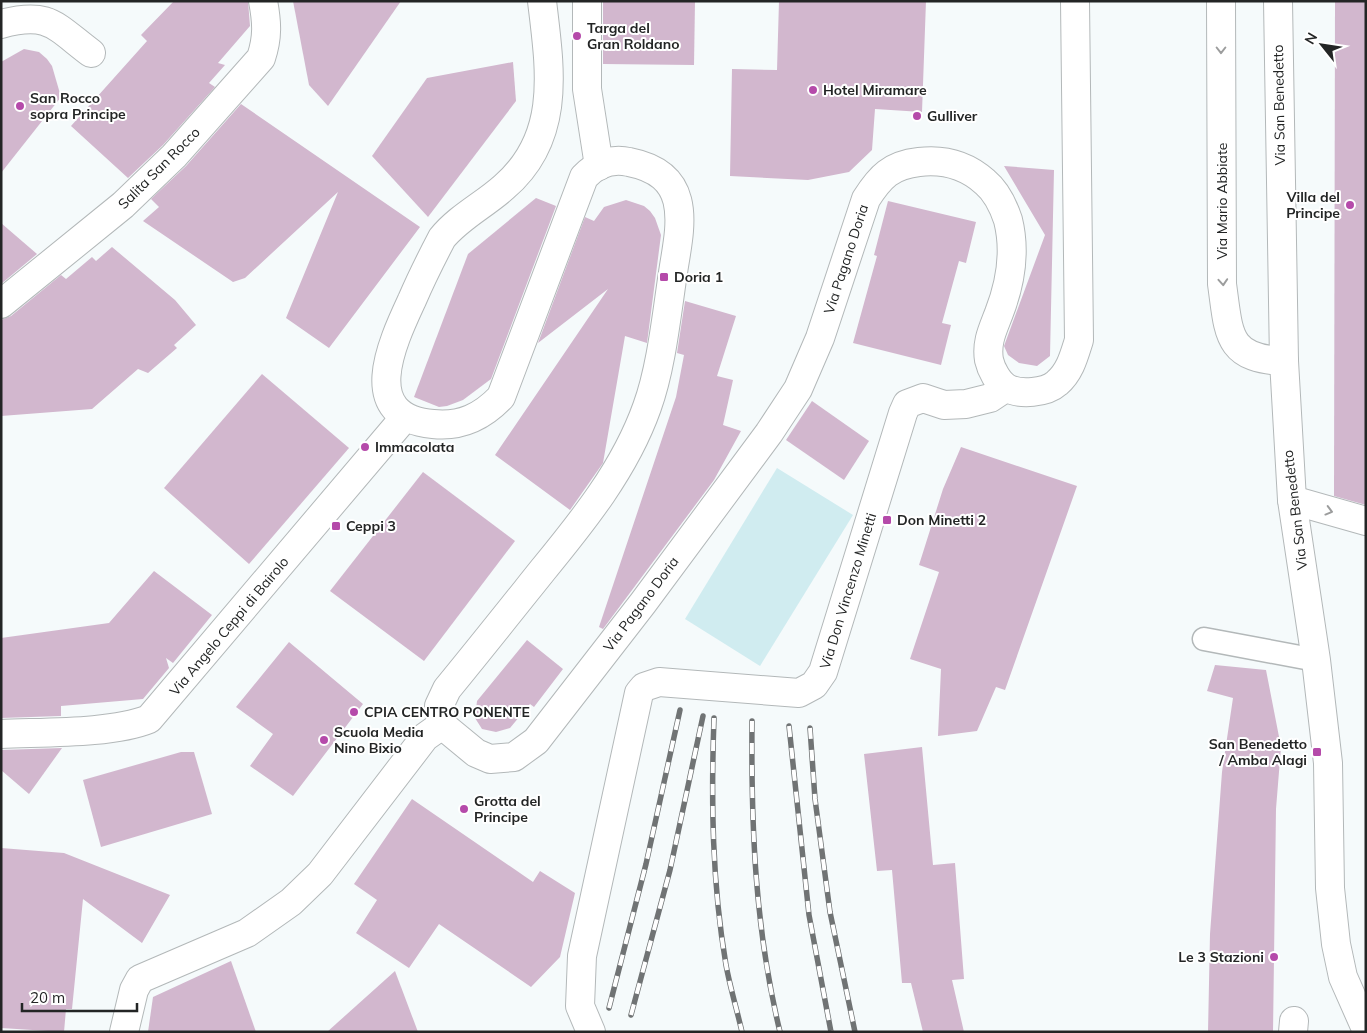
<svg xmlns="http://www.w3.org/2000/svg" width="1367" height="1033" font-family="Mulish,sans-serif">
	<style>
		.green { fill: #d0ecf0 }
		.building { fill: #d2b7ce }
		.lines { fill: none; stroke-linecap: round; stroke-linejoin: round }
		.service-casing { stroke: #b3b8b9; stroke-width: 25 }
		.pedestrian-casing { stroke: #b3b8b9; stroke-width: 30 }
		.minor-casing { stroke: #b3b8b9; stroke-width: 30 }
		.secondary-casing { stroke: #b3b8b9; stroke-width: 30 }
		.service { stroke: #fff; stroke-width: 22 }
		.pedestrian { stroke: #fff; stroke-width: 28 }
		.minor { stroke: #fff; stroke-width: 28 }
		.secondary { stroke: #fff; stroke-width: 28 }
		.rail-casing { stroke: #707374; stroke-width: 5.5 }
		.rail { stroke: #fff; stroke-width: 4; stroke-dasharray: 11; stroke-linecap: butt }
		.oneway { stroke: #9c9d9d }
		.poi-dot { fill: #b54aaa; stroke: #fff; stroke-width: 2 }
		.labels { text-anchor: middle; stroke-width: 4; stroke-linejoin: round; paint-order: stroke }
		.poi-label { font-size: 14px; font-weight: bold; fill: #232525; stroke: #fff; text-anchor: start }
		.street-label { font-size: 14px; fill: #232525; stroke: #fff }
	</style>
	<rect width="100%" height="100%" fill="#f5fafb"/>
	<!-- green -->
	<path class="green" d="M777,468L853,515L760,666L685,619Z"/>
	<!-- building -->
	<g class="building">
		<path d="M174,1H248L250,26L218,63L225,65L209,83L215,87L163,145L128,178L71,126L147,41L141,35Z"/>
		<path d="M293,1H401L328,106L309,85Z"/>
		<path d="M603,1H695L694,65L603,64Z"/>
		<path d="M779,1H926L922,112L875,109L872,150L849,172L808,180L730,176L732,69L777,70Z"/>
		<path d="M1335,1H1366V505L1334,496Z"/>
		<path d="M24,49L39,52L47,59L52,66L61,97L1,173V62Z"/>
		<path d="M513,62L516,101L428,217L372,156L427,78Z"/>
		<path d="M241,104L420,227L329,348L286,318L338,192L245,278L233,282L143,221L159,207L151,199L186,166Z"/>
		<path d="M1004,166L1054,170L1050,356L1037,366L1019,363L1008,355L1004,346L1045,235Z"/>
		<path d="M536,198L556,206L491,379L463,400L447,406L439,407L414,397L468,254Z"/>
		<path d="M626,200L644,206L650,211L655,218L661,235L647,343L625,336L603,463L570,510L495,455L608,289L538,343L585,217L594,221L604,207Z"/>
		<path d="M888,201L976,222L966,263L959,261L942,323L951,325L941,365L853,343L877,256L874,255Z"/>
		<path d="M1,223L37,254L1,284Z"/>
		<path d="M112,247L175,300L196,325L174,345L177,348L148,373L138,369L92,409L1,416V320L11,316L61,275L66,279L92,257L96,261Z"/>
		<path d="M685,301L736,316L717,376L733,380L723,425L741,431L714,480L603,629L599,627L676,397L684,355L677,353Z"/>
		<path d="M262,374L349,448L249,564L164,488Z"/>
		<path d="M812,401L869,441L844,480L786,440Z"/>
		<path d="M961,447L1077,486L1005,690L996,687L977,731L938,736L941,669L910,659L939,572L919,565L943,489Z"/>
		<path d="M423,472L515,541L424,661L330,591Z"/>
		<path d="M154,571L212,615L173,663L166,658L169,668L143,699L61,706V716L1,718V638L109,623Z"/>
		<path d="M527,640L563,669L534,707L530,704L510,728L496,732L482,729L475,718L477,701Z"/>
		<path d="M289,642L363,704L293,796L250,766L273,734L236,707Z"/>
		<path d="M1215,665L1266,670L1281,747L1276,809L1273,1032H1208L1210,934L1222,772L1233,698L1207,691Z"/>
		<path d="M922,747L933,865L955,863L964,979L952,980L964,1032H923L911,983H902L892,870L877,871L864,754Z"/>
		<path d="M62,748L29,794L1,770V750Z"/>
		<path d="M181,752H194L212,814L101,847L83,780Z"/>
		<path d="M412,799L533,882L540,871L575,893L560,957L531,987L439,924L409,968L356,933L377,900L354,884Z"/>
		<path d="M1,848L64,853L170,895L142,943L83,899L72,1009H66L64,1032L1,1028Z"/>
		<path d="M231,961L256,1032H148L153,997Z"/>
		<path d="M395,971L418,1032H327Z"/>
	</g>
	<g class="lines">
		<defs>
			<path id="service" d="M1204,639L1316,660"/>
			<path id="pedestrian" d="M1293,1032L1294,1021"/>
			<g id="minor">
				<path d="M542,1C550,69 562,137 504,187C484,205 459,217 442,238C431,259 421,279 412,300C392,343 357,417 433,424C461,427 482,417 501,397L584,177C596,164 612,158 629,162C690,174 682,219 674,266C667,310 662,366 647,407C625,469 583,521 542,571C510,611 479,650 447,689L439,706L442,725L476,753L490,759L514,757L536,741L643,603L769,433L798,389L820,338L866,199C880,177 891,165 919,162C944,159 966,165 985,182C997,192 1003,205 1008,220C1016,252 1011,282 999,313C993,329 986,342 989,360C991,369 998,383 1007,388C1020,395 1046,393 1057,383C1070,372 1074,356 1079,340L1075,1"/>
				<path d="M587,1V89L599,166"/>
				<path d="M1221,1L1222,284C1229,333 1226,359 1284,361"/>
				<path d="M1,24C49,11 55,26 91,53"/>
				<path d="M1,304L123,205L174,156L261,58C268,37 267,22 263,1"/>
				<path d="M1292,500L1366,521"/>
				<path d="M1,734C43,732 112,734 149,719L405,417"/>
				<path d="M124,1032L134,990L140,979L247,933L291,902L320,874L425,737L442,725"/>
				<path d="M591,1032L580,1006L582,956L639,693L644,687L659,682L799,693L814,685L823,672L903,413L907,404L923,398L944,405L966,404L990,398L1005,388"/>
			</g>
			<path id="secondary" d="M1278,1L1284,361L1292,500L1316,660L1328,763L1330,888L1336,944L1343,977L1366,1029"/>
		</defs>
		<!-- service casing -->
		<use href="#service" class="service-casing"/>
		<!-- pedestrian casing -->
		<use href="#pedestrian" class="pedestrian-casing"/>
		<!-- minor casing -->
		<use href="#minor" class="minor-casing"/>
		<!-- secondary casing -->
		<use href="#secondary" class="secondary-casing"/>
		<!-- service -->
		<use href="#service" class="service"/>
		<!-- pedestrian -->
		<use href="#pedestrian" class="pedestrian"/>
		<!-- minor -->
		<use href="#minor" class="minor"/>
		<!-- secondary -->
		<use href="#secondary" class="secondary"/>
		<defs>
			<g id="rail">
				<path d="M714,718C711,801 712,883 726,965C730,987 737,1010 742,1032"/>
				<path d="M752,721C751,826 755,929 780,1032"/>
				<path d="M789,726L809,915L831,1032"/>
				<path d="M810,728L815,799L830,912L855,1032"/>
				<path d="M609,1008L646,864L680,710"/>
				<path d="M631,1015L670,870L703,716"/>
			</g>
		</defs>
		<!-- rail casing -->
		<use href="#rail" class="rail-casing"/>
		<!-- rail -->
		<use href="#rail" class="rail"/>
	</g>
	<!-- one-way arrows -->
	<defs><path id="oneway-chevron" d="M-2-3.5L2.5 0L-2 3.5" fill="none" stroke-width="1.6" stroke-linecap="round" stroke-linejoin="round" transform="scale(1.25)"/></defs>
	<g class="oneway">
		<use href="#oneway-chevron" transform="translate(1221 50) rotate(90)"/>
		<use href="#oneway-chevron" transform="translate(1223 282) rotate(86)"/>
		<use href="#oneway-chevron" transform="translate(1329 511) rotate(15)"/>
	</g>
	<!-- markers -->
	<g class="poi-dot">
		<circle cx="577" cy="36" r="5"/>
		<circle cx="813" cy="90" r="5"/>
		<circle cx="20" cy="106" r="5"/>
		<circle cx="917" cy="116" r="5"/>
		<circle cx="1350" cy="205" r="5"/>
		<rect x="659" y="272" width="10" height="10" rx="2.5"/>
		<circle cx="365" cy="447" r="5"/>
		<rect x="882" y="515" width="10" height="10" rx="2.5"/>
		<rect x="331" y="521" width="10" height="10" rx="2.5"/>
		<circle cx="354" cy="712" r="5"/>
		<circle cx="324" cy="740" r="5"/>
		<rect x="1312" y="747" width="10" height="10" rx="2.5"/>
		<circle cx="464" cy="809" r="5"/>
		<circle cx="1274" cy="957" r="5"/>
	</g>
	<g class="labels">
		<!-- poi labels -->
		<g class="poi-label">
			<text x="587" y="33">Targa del<tspan x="587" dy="16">Gran Roldano</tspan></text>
			<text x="823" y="95">Hotel Miramare</text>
			<text x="30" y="103">San Rocco<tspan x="30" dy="16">sopra Principe</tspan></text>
			<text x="927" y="121">Gulliver</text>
			<text x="1340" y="202" text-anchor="end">Villa del<tspan x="1340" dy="16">Principe</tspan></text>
			<text x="674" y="282">Doria 1</text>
			<text x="375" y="452">Immacolata</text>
			<text x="897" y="525">Don Minetti 2</text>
			<text x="346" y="531">Ceppi 3</text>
			<text x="364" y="717">CPIA CENTRO PONENTE</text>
			<text x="334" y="737">Scuola Media<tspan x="334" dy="16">Nino Bixio</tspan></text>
			<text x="1307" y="749" text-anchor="end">San Benedetto<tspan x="1307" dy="16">/ Amba Alagi</tspan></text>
			<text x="474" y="806">Grotta del<tspan x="474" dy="16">Principe</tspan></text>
			<text x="1264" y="962" text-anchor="end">Le 3 Stazioni</text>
		</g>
		<!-- street labels -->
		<g class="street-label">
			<text transform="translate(1279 105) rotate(-91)" y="5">Via San Benedetto</text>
			<text transform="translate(159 168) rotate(-45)" y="5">Salita San Rocco</text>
			<text transform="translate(1222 201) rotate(-90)" y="5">Via Mario Abbiate</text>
			<text transform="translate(846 259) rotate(-72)" y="5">Via Pagano Doria</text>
			<text transform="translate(1295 510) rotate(-97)" y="5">Via San Benedetto</text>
			<text transform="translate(848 591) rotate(-73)" y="5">Via Don Vincenzo Minetti</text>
			<text transform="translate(641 604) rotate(-53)" y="5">Via Pagano Doria</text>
			<text transform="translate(229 626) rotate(-50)" y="5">Via Angelo Ceppi di Bairolo</text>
		</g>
	</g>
	<!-- border -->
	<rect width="1367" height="1033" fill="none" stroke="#232525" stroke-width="5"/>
	<!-- north arrow -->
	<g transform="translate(1322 45) rotate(300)" stroke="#ffffff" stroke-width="4" paint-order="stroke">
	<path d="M0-4L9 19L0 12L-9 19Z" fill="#232525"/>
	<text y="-8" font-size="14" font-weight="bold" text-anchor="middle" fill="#232525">N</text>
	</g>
	<!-- scale -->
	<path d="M22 1003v8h115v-8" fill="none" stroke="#232525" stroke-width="2.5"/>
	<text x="30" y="1003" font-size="15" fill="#232525" stroke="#ffffff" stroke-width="4" paint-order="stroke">20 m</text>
</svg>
